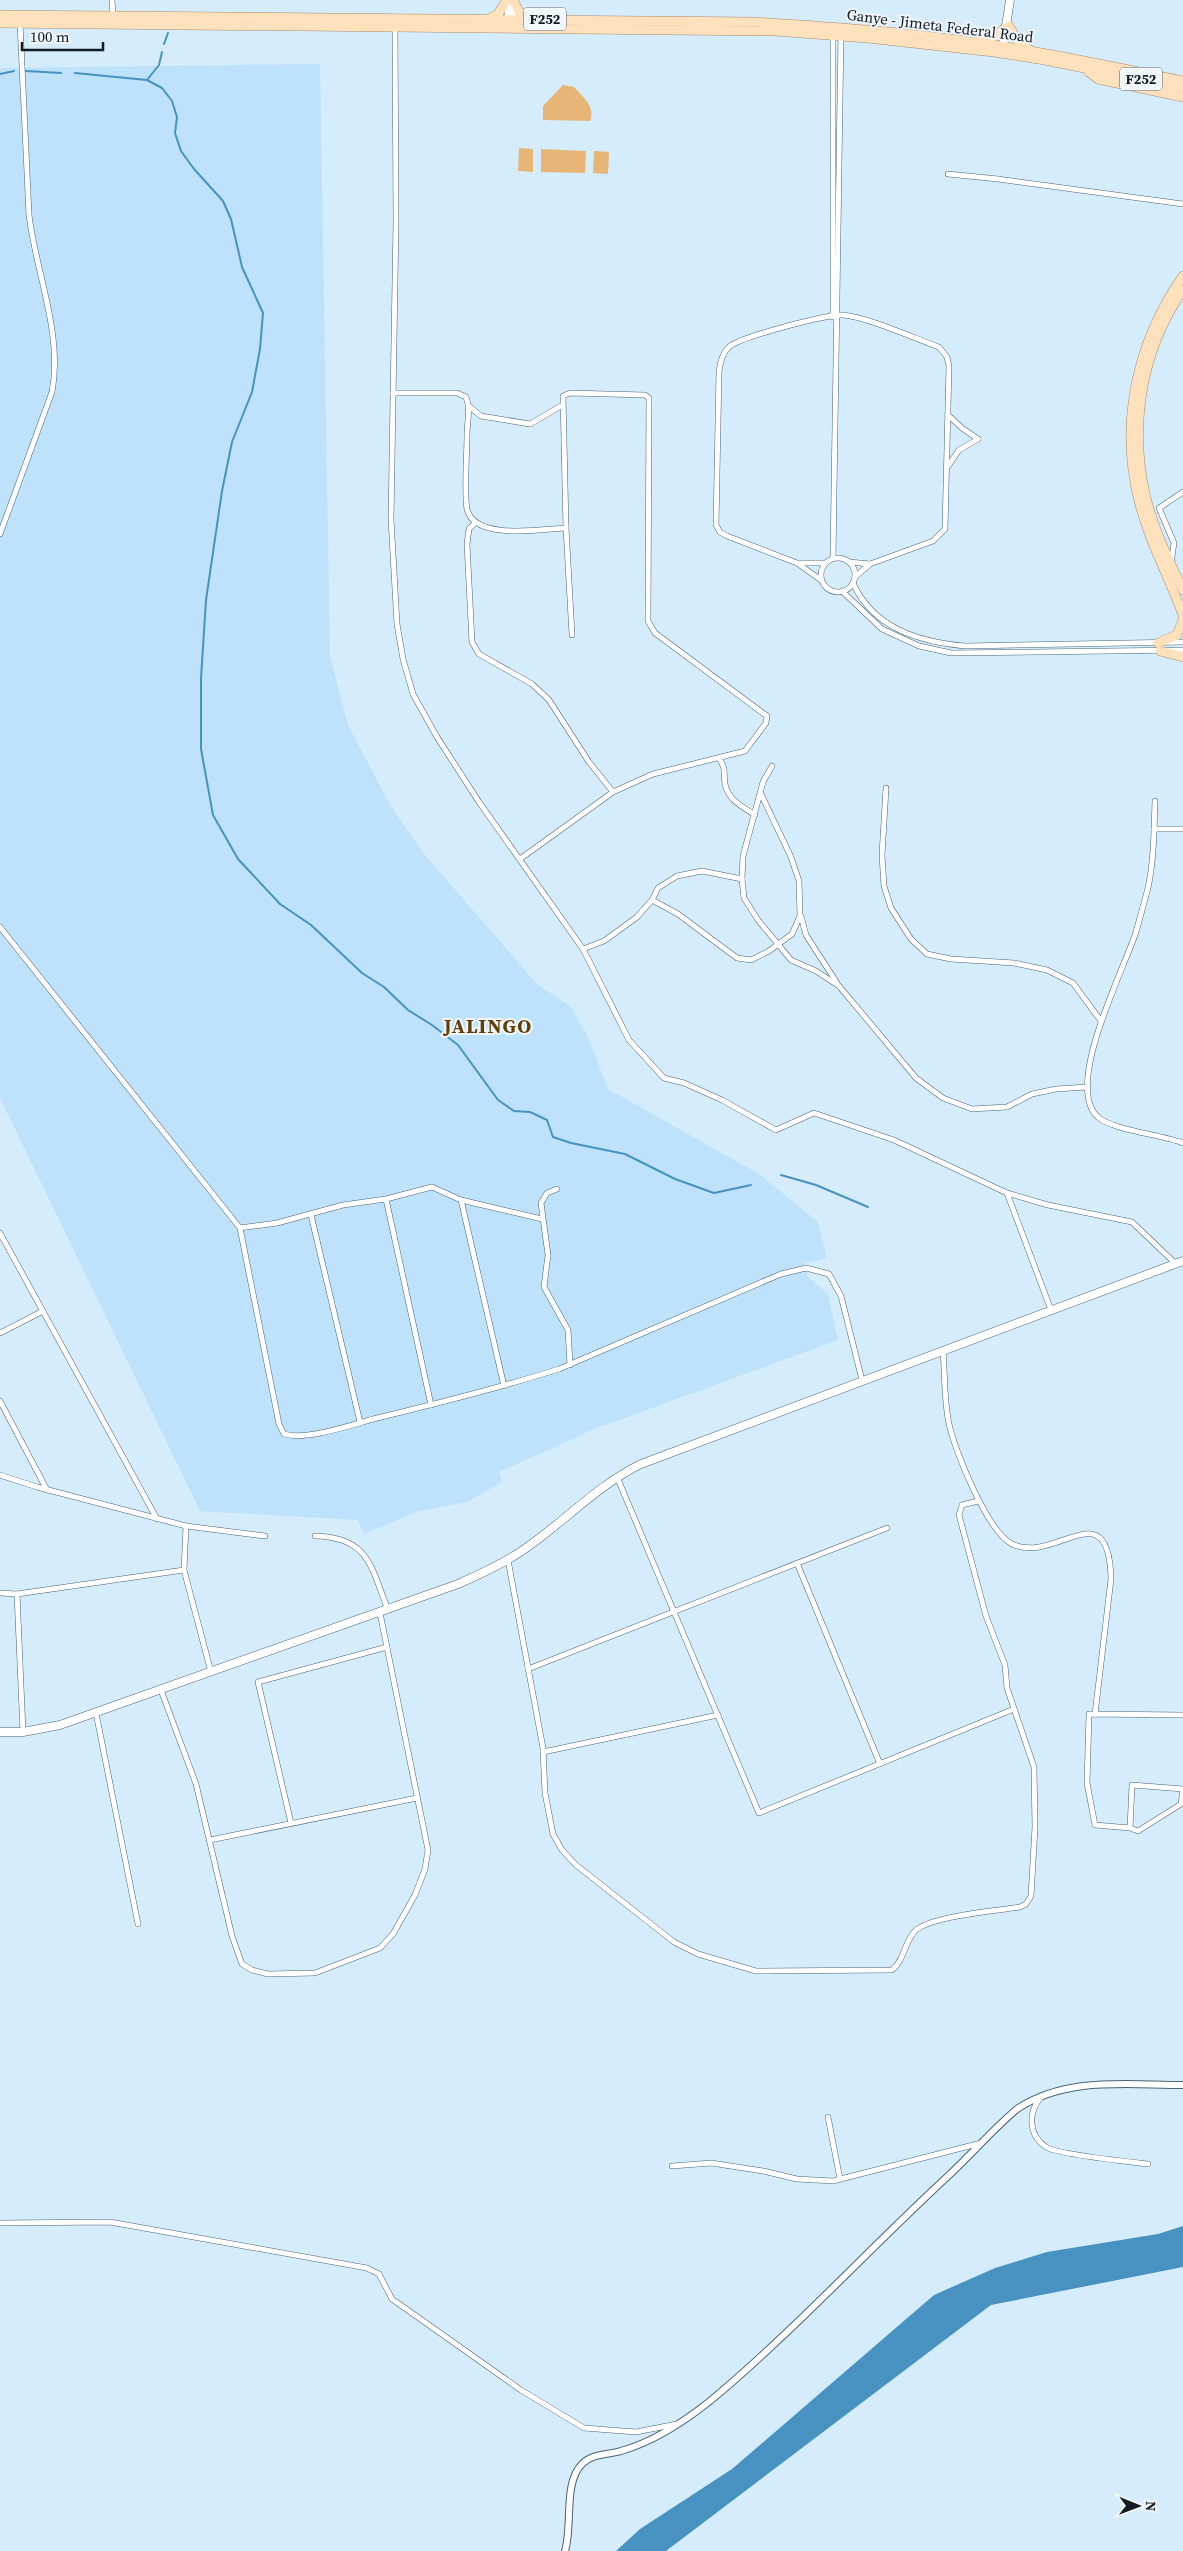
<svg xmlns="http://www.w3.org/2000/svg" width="1183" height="2551" font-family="'Source Serif 4',serif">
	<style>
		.built { fill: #bee2fb }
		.green { fill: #e7b676 }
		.water { fill: #4892c1 }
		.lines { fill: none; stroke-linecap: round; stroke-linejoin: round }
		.stream { stroke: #4892c1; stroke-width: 2 }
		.minor-casing { stroke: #496374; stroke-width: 6 }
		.tertiary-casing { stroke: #496374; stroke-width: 8 }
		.secondary-casing { stroke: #496374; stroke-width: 9 }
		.primary-casing { stroke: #a98d6a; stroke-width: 10 }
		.minor { stroke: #fff; stroke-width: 5 }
		.tertiary { stroke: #fff; stroke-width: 6 }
		.secondary { stroke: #fff; stroke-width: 8 }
		.primary { stroke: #fde0bc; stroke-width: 9 }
		.labels { text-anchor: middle; stroke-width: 4; stroke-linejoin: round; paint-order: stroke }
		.shield { fill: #f1f6fb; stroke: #545d63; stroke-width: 1 }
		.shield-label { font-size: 14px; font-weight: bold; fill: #101b22 }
		.street-label { font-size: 15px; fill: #101b22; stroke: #f1f6fb }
		.district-label { font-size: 20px; font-weight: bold; letter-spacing: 1px; fill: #603e08; stroke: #f1f6fb }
	</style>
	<rect width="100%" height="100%" fill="#d5ecfc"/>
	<!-- built -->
	<path class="built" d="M320,64L330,656L348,725L390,805L424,854L537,984L570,1006L588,1037L608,1089L759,1174L818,1222L827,1258L805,1263L808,1277L828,1294L838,1340L592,1430L499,1472L502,1482L467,1502L416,1512L364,1534L358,1520L200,1511L0,1098V68Z"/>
	<!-- green -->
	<g class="green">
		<path d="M563,85L574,87C583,97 596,107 590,121L543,120V106Z"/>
		<path d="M519,148L533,149V172L518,171Z"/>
		<path d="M541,149L586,151L585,173L541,172Z"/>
		<path d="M594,151L609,152L608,174L593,173Z"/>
	</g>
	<!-- water -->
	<path class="water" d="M1183,2226V2267L991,2305L666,2551H616L640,2529L732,2469L934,2295L995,2268L1047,2252L1158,2234Z"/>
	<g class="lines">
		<!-- stream -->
		<g class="stream">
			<path d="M164,44L168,33"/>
			<path d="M26,71L61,73"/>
			<path d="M75,73L147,80L162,88L172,101L177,117L175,133L181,151L194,169L223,201L231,219L242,267L263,313L260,349L252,392L232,442L222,491L206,600L201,678V749L213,815L238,859L280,904L311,925L362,973L384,987L408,1010L432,1025L458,1045L498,1100L514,1111L530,1112L547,1120L553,1137L571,1143L625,1154L675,1179L714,1193L751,1185"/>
			<path d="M0,74L14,71"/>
			<path d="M147,80L159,65L162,52"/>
			<path d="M781,1175L816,1185L868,1207"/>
		</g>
		<defs>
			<g id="minor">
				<path d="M112,0L113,17"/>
				<path d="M395,26L396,222L391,519L397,624L403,659L413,694L437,737L479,802L583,949L629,1040L664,1078L684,1083L722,1100L776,1130L814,1113L894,1140L1007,1193L1048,1205L1132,1222L1176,1264"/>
				<path d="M948,174L998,179L1183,204"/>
				<path d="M833,317V33"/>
				<path d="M393,393H457L466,397C471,410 467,422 467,435C467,453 464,493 467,509C474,541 542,529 566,528L563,396L570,393L645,395L649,398L648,621L655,633L767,716L766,723L745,751L653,774L613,792L520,859"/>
				<path d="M470,407L481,416L530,424L561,406"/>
				<path d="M948,415L962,428L978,439"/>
				<path d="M948,466L959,450L978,439"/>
				<path d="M475,523L469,529L467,544L472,642L479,654L532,684L549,700L589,762L613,792"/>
				<path d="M566,528L572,635"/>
				<path d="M0,534L52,392C63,334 36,273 29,215L20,23"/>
				<circle cx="838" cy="575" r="17"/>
				<path d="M833,558L841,34"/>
				<path d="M849,562L870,564"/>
				<path d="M798,563H825"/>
				<path d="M1171,563L1174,543L1159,508L1183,492"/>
				<path d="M821,580L797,563L727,536L720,532L716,525L719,372C720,363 722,353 729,347C740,337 827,314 843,315C867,317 914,338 939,347L947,357L949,366L945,529L933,541L870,564L855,577"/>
				<path d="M853,583C873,628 919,642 965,646L1183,642"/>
				<path d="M842,591L882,629L919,646L951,653L1183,650"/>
				<path d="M719,758C727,771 723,772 725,784C728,800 743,807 755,815"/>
				<path d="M772,766L763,782L743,856L742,879L744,898L758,920L791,960L816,971L839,986L916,1078L943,1098L972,1109L1007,1107L1032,1094L1056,1089L1087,1087"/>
				<path d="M886,788L882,855L884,886L891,908L911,939L927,954L951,959L1014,963L1047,970L1073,983L1101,1021"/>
				<path d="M1155,801C1154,830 1154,860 1148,888C1144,903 1140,918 1136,932C1124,970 1062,1088 1099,1118C1114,1130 1163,1135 1183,1143"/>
				<path d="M1154,829H1183"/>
				<path d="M652,900L678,914L737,958L751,960L769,951L792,934L800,916L799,881L791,857L761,794"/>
				<path d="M801,916L806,935L837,983"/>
				<path d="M0,927L240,1228L279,1424L284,1434C306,1441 354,1424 377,1418C439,1403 499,1388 559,1369L781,1274L806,1268L829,1274L841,1296L862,1380"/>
				<path d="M583,949L604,941L637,917L652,900L658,888L677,876L702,871L742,879"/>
				<path d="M557,1189L547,1193L541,1203L548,1255L544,1287L568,1330L570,1365"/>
				<path d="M1007,1193L1051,1310"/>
				<path d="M386,1199L431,1405"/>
				<path d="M461,1200L504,1386"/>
				<path d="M311,1215L360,1422"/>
				<path d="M240,1228L277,1223L343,1205L386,1199L432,1187L461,1200L542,1219"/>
				<path d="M0,1233L157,1519"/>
				<path d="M0,1333L43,1311"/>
				<path d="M943,1351C945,1375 944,1400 949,1424C955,1451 987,1531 1012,1544C1055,1565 1109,1489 1111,1579L1095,1714"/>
				<path d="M0,1401L47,1490"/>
				<path d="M0,1475L37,1487L186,1526L184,1570L211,1672"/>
				<path d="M617,1477L759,1813L1014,1709"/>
				<path d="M186,1526L265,1536"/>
				<path d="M315,1536C369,1537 371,1567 388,1610"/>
				<path d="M508,1560L543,1748L545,1793L553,1834L562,1850L576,1865L674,1942L698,1954L756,1971L892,1970C904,1961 904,1943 915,1931C930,1916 996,1911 1020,1907L1026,1904L1031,1896L1035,1827L1034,1767L1007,1688L1005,1665L986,1616L959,1515L962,1505L978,1501"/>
				<path d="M797,1563L880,1764"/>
				<path d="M0,1593L17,1594L184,1570"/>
				<path d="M17,1594L23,1732"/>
				<path d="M528,1669L887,1528"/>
				<path d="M161,1690L196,1784L232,1936L242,1964L252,1970L268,1974L315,1973L380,1948L393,1934L415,1895L425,1869L428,1850L380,1613"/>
				<path d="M96,1713L138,1924"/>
				<path d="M543,1752L718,1715"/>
				<path d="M291,1823L258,1682L387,1647"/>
				<path d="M1130,1828L1132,1785L1183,1789L1181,1804L1138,1831L1130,1828L1095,1825L1087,1783L1089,1714L1183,1715"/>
				<path d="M210,1840L417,1798"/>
				<path d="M1041,2097C1028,2112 1028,2135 1046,2147C1055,2154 1131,2162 1148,2164"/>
				<path d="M828,2117L840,2179"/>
				<path d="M672,2166L711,2163L763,2171L797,2179L833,2181L981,2143"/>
				<path d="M0,2223L110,2222L367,2268L379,2274L392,2299L521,2390L584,2428L636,2432L677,2424"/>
			</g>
			<g id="tertiary">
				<path d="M507,0L508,24"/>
				<path d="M513,1V24"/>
				<path d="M565,2551C573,2525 563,2483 582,2464C593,2453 608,2455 621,2451C653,2442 685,2421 710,2401C793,2332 867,2251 947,2177C971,2155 992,2130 1017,2109C1067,2076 1127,2085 1183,2085"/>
			</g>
			<g id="secondary">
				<path d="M1003,46L1010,0"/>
				<path d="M0,1732H23L60,1725L458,1584C481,1574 505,1563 526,1548C565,1521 598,1485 641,1464L1183,1261"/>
			</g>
			<g id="primary">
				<path d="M513,0L519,12L529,17"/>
				<path d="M0,15L756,22C833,27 910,32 986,44C1052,53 1117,68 1183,81"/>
				<path d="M489,19L498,14L507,0"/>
				<path d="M0,23L775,31L868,38L994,52L1045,60L1183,88"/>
				<path d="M1009,26L1017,40L1030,50"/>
				<path d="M979,41L996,36L1005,28"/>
				<path d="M1089,72L1098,79L1183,97"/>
				<path d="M1183,276C1137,342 1119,422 1139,501C1149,541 1169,577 1183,615"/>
				<path d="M1183,290C1141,350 1129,427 1146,498C1154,530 1169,561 1183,590"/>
				<path d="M1158,643L1177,635L1183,620"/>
				<path d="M1160,651L1183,657"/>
			</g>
		</defs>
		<!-- minor casing -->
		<use href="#minor" class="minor-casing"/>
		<!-- tertiary casing -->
		<use href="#tertiary" class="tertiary-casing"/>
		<!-- secondary casing -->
		<use href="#secondary" class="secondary-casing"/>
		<!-- primary casing -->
		<use href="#primary" class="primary-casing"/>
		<!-- minor -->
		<use href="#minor" class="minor"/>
		<!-- tertiary -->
		<use href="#tertiary" class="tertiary"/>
		<!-- secondary -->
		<use href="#secondary" class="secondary"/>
		<!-- primary -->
		<use href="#primary" class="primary"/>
	</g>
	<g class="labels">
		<!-- shield labels -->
		<g class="shield">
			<rect x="524" y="7.5" width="42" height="23" rx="4"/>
			<rect x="1120" y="67.5" width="42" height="23" rx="4"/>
		</g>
		<g class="shield-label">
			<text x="545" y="24">F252</text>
			<text x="1141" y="84">F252</text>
		</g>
		<!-- street labels -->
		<g class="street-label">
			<text transform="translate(940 26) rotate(7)" y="5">Ganye - Jimeta Federal Road</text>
		</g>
		<!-- district labels -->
		<g class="district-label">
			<text x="488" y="1033">JALINGO</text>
		</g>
	</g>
	<!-- north arrow -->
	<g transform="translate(1138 2506) rotate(91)" stroke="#f1f6fb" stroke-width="4" paint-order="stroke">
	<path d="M0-4L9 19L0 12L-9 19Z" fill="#101b22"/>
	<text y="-8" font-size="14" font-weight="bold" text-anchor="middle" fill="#101b22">N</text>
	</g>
	<!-- scale -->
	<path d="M22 42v8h81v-8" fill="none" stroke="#101b22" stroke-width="2.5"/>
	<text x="30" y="42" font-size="15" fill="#101b22" stroke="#f1f6fb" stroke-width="4" paint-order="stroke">100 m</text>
</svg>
